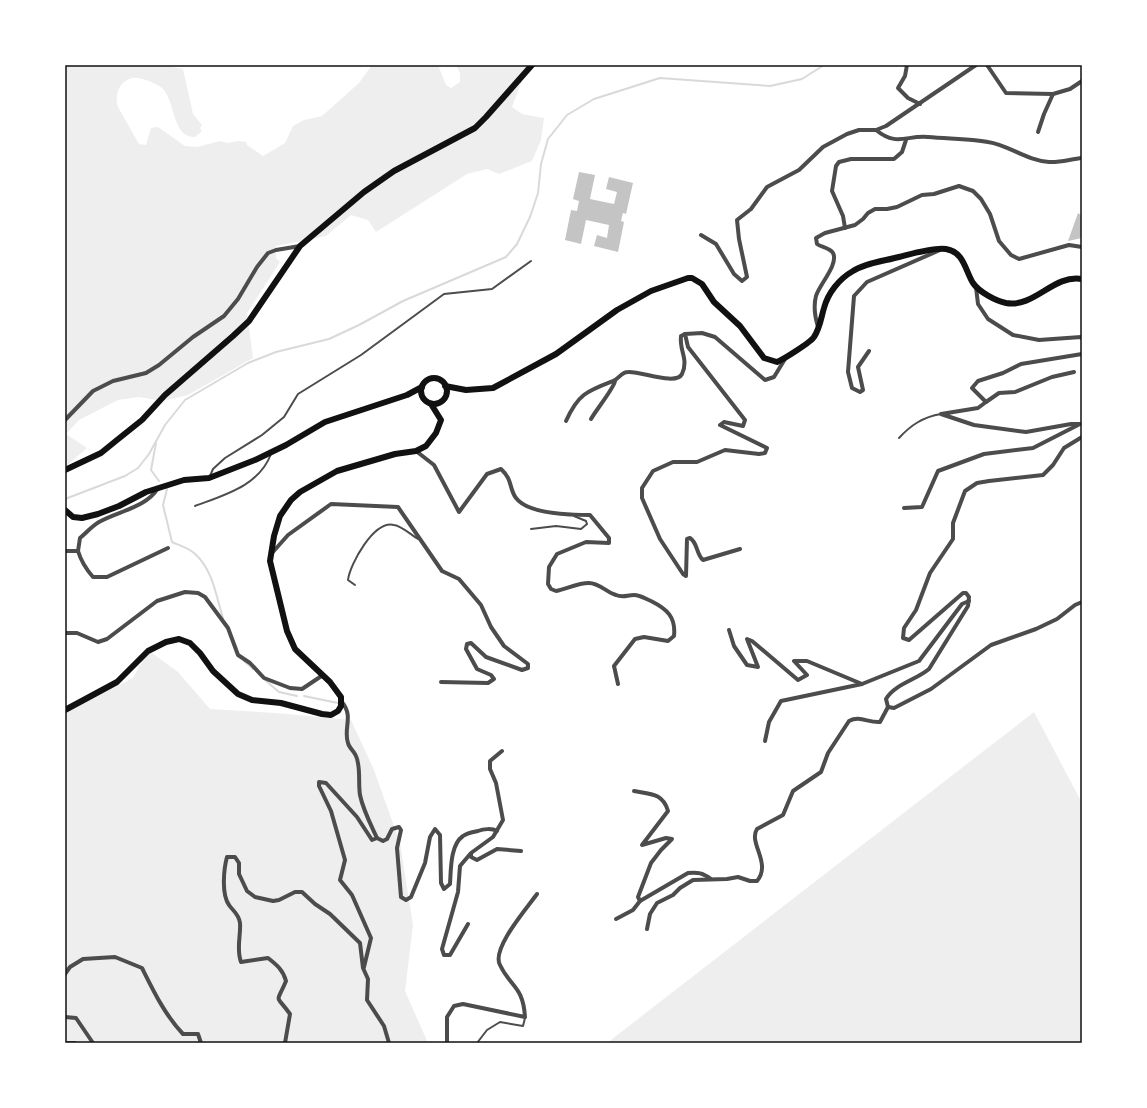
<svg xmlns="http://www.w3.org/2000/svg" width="1147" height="1108" font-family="'Golos Text',sans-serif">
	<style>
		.green { fill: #eee }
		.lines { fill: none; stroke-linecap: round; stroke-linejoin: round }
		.stream { stroke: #d9d9d9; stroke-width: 2 }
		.building { fill: #c4c4c4 }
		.service { stroke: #4c4c4c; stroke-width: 2 }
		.minor { stroke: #4c4c4c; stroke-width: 4 }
		.primary { stroke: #111; stroke-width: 6 }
		.neatline { fill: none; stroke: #111; stroke-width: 1.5 }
	</style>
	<rect width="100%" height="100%" fill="#fff"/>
	<!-- green -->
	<g class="green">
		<path d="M65,65H163L183,69L193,114L202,125L200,128L202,131L195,137C171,138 176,99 161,87C155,83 139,76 132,78C119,81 114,96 118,107L139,144L146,145L151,128L158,127L185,146L197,147L220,141L227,143L238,141L246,142L247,145L263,156L285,143L293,126L304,120L322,116L359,83L372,65H438L446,85L451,88L460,82V73L456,65H528L512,107L522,114L544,118L541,140L532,161L499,174L487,169L467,174L376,232L368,220L351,215L326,236L276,246V258L280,262L247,313L253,358L188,395L162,401L139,397L118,400L79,420L66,434L87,448L65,467Z"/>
		<path d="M148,650L178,672L210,709L276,713L351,720L374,770L400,843L413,925L405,991L428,1043H65V712L133,678Z"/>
		<path d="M1034,712L1082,803V1043H607Z"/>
	</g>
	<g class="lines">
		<!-- stream -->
		<g class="stream">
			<path d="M156,443L151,470L159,481"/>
			<path d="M167,489L163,505L172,542C178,545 189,548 194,553C213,569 216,596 223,618"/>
			<path d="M65,499L125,476L138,468L149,454L165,425L185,400L248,363L276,352L329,339L359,325L403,301L506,257L517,244L530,217L538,193L541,164L548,139L567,115L594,99L660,78L770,86L802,79L824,65"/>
			<path d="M244,661L253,669"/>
			<path d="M265,680L279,692L297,696"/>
			<path d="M304,696L338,703"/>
		</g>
	</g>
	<!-- building -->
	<g class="building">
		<path d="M579,172L595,175L590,199L614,204L617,192L606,189L609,177L633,183L626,214L623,213L621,221L624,222L618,252L594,246L597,235L607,238L609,225L586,220L581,244L565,240L571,210L577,211L579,201L573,199Z"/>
		<path d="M1078,213L1082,216V238L1068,241Z"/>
	</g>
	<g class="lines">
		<!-- service -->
		<g class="service">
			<path d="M899,438C911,425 923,417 941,414"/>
			<path d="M210,476L213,469L225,458L262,435L284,417L298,394L361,355L444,294L492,289L531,261"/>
			<path d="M195,506C224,495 259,486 271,454"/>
			<path d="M531,529L556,526L581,529L587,524L586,521L574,516"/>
			<path d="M355,585L348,580C350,564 374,520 394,525C402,526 411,535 418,539"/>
			<path d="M477,1043L487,1030L500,1022L523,1026L525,1018"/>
		</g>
		<!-- minor -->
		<g class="minor">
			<path d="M907,65L905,76L898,88L908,98L920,104"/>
			<path d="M987,65L1006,93L1053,94L1070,89L1082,81"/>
			<path d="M876,130C897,147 906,135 928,137C948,139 969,138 988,142C1009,145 1027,161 1049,162C1059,163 1071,159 1082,158"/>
			<path d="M1038,132L1044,114L1053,94"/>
			<path d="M845,228L843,216L832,191L836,166L839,162L851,159H894L902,152L906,140"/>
			<path d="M701,235L716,244L734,274L742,281L747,277L739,239L737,220L751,209L767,187L799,170L823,147L847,134L859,130H876L886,126L976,65"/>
			<path d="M976,287L978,304L988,319L1013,335L1039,340L1081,337L1082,338"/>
			<path d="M818,327C815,317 813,307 816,296C819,285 839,264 833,253C830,248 821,247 817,244L816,238L825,233L855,225L863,219L868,213L875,209H887L897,207L922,195L934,194L959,186L973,191L981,199L990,214L999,241L1011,255L1019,259L1069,245L1082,247"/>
			<path d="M869,351L858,367L863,390L860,392L852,388L848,372L854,296L867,282L940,250"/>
			<path d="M1082,354L1021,364L1003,373L978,381L972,388L986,402L978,408L941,414L974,425L1026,432L1071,424H1082"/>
			<path d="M986,402L999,393L1015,392L1052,377L1074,372"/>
			<path d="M591,419C596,410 614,388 615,381"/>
			<path d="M65,420L93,391L113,381L146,373L159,365L193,337L224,316L238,299L257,267L268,253L276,250L300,246"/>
			<path d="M566,421C578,394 587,391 613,381C619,379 621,372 628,372C641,371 676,386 682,374C689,359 679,351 681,336L685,334"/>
			<path d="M1082,437L1064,448L1053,465L1043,475L989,481L977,483L965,491L953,523V539L930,573L916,610L904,628L903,638L909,640L963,593H966L969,597L968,606L929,669C916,680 895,684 886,699L888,707L894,708L931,689L991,645L1036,629L1057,619L1075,605L1082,602"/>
			<path d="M416,451L434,465L459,512L487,474L501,469C513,480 509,489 516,498C528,514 572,515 590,515L609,538V543L586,542L557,554L549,567L548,584L551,589L556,591C567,589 577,583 589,583C599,583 606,592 616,595C623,598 627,595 634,595C640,595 646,599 651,601C667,609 676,617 674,636L668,641L644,637L635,639L614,666L618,684"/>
			<path d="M904,508L922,507L938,471L984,454L1033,448L1078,425"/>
			<path d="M740,549L703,560C696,554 698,543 690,538L687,539L686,576L683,574L660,539L642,498V488L653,471L673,462H697L725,450L759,454L765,453L767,448L720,425L724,422L743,426L745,420L688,347L685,334L702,333L715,337L765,380L774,377L785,359"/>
			<path d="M65,551H78L80,538C86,533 92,526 99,522C118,511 146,508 158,488"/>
			<path d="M78,551C81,561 86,569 93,577H107L168,548"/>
			<path d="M272,553L288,535L331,504L398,507L442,571L459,579L481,605L491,627L504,646L528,664V668L522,670L486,657L471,643L467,644L466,649L477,669L491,675L494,679L488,683L441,682"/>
			<path d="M729,630L734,646L747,665L758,667L747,639L752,641L798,680L807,675L794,661H807L862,684L919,661L962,604L969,601"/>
			<path d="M65,633H77L98,642L107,639L157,601L185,592L198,593L205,597L228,628L238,655L250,663L264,678L290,688L302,689L323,675"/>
			<path d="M342,702C354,717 343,728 348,743C349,748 354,751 356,756C361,767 358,783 360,795C363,810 371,825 377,838L372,840L357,817L326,783L319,782V786L331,811L345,860L340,880L352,895L371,938L364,967"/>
			<path d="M765,741L769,722L781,701L862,684"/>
			<path d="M634,791C650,794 663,793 668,811L642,845L666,838L672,839L661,850L651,863L638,897L640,901L688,873C698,872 703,873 711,879"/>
			<path d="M377,838L383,841L387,839L392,829L399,827L401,830L397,848L401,897L406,900L411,897L425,863L430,837L435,829L440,835L441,883L444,889L450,884C451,870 450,845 463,836C467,833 473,832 478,831C483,829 492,828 497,831"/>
			<path d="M471,854V857L477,860L497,849L521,851"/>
			<path d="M616,919L633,910L640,901"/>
			<path d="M468,924L450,955H444L442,949L458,892L460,866L471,853L493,837L503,820L496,783L490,769V761L502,751"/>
			<path d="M647,929L650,914L657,903L673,895L680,888L693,880L727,879L738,877L750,881H757C772,863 748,843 757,829L783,815L793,791L821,772L828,753L849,721C860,715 868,723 880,722L888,707"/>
			<path d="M65,974L70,967L83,959L115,957L142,968C154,992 165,1015 183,1034H198L201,1043"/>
			<path d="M65,1017L76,1018L93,1043"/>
			<path d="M68,1043H75"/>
			<path d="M285,1043L290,1014C275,993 276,1005 286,981C283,970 277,965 268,958L241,962C236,949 241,936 240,923C239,914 233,911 229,905C221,894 224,868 227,857H235L239,863V874L247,891L255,897L273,901L279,900L295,892H302L315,904L330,914L360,943L363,968L368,979L367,1000L384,1026L389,1043"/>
			<path d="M447,1043V1017L454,1006L463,1004L525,1017C523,986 511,988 500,965C491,949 527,908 537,894"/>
		</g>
		<!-- primary -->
		<g class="primary">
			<circle cx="434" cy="391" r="13"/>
			<path d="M445,386L466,390L493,388L556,354L617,310L651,291L688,278H692L702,284L714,302L740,326L764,358L777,362C784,359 811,342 814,337C820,328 821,318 824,308C828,293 839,279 853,271C865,263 884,261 899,257C911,254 934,247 946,249C964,252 965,270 973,283C979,292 996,301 1006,303C1035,308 1053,274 1082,279"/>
			<path d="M65,470L101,453L117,440L142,420L165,395L233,336L249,321L300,246L364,192L394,171L475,128L486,117L532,65"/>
			<path d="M65,510L73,517L82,518L98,514L119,506L146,492L184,480L209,478L255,460L286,445L325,422L407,395L422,387"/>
			<path d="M65,710L117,682L148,651L166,642L179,639L190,643L200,653L213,671L238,694L252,700L281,703L322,714L331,715L338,711L341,706V697L330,682L295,649L287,631L270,561L274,536L280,516L291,500L300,492L337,471L395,454L416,451L426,446L436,433L441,420L431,404"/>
		</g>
	</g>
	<!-- border -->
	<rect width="1147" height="1108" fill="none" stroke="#ffffff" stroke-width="132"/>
	<rect x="66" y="66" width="1015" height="976" class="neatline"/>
</svg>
